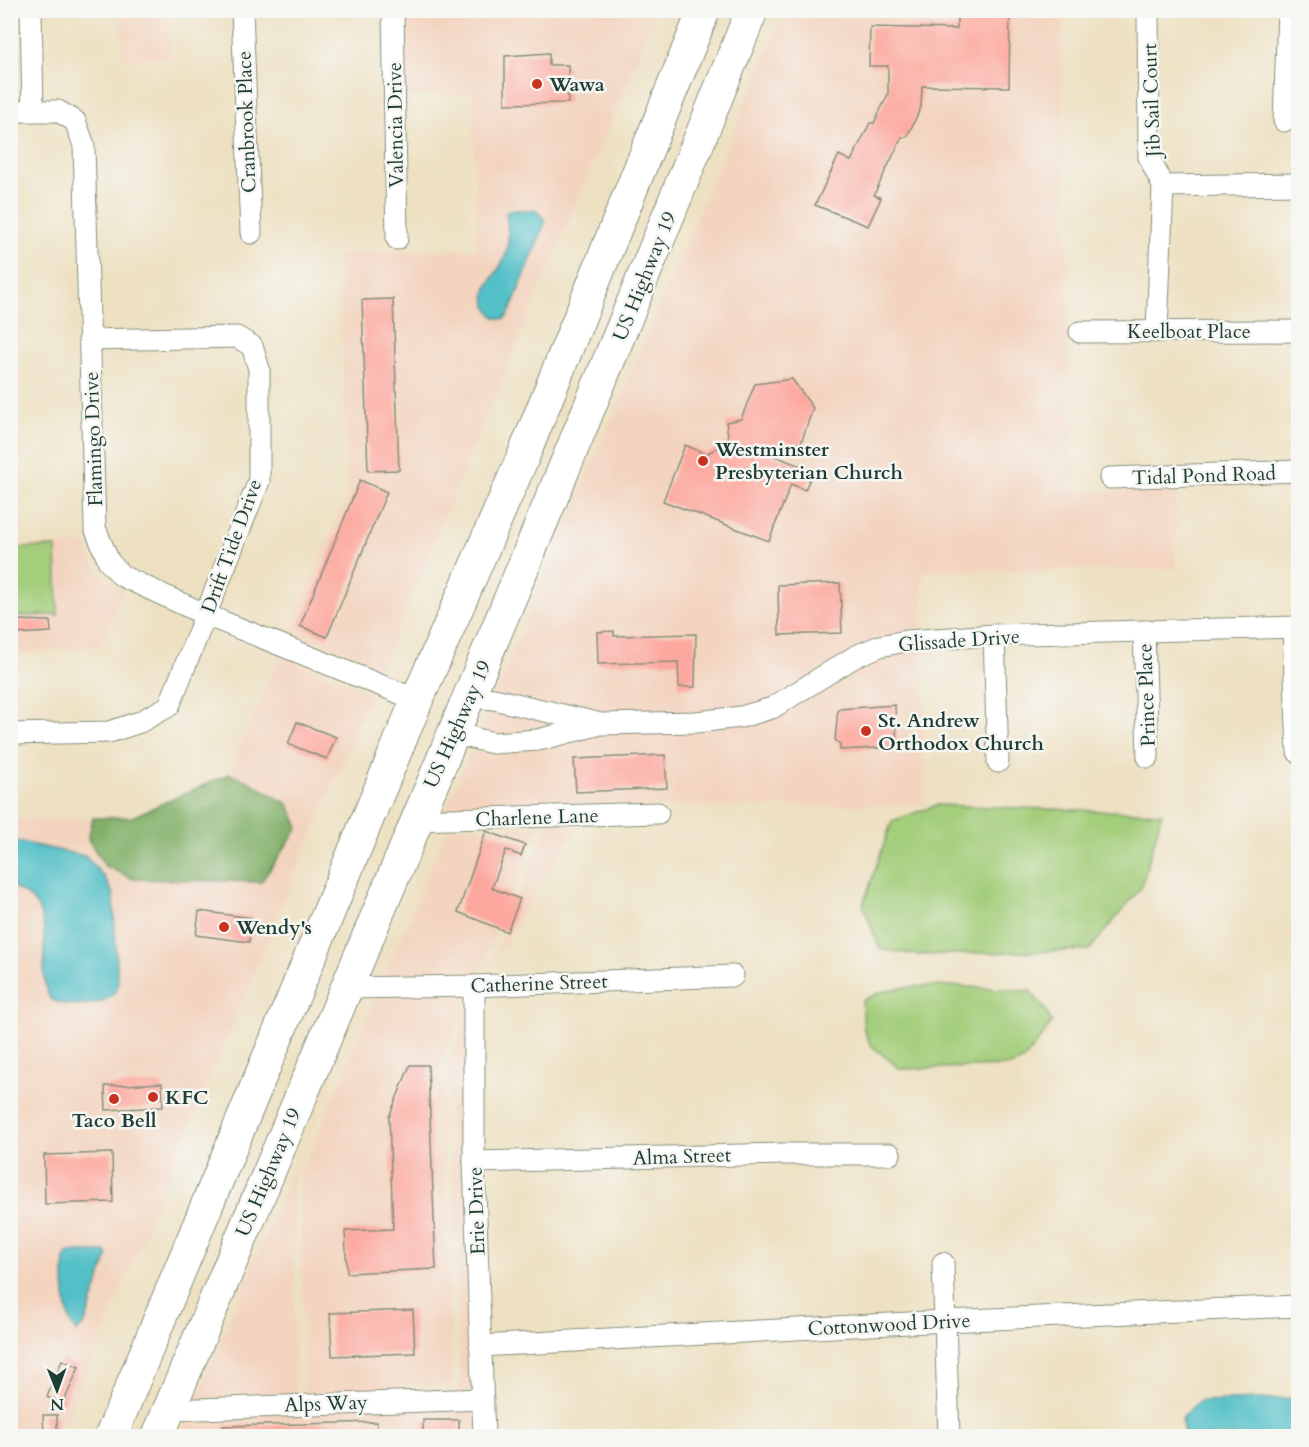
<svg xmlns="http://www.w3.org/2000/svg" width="1309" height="1447" font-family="Cardo,serif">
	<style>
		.built { fill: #f3d4bf }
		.green { fill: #a4ce7b; stroke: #628658; stroke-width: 1.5 }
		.forest { fill: #83b16b; stroke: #517750; stroke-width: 1.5 }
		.water { fill: #52c0c8; stroke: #387e7e; stroke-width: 1.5 }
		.building { fill: #fda89e }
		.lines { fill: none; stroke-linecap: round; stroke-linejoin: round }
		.minor-casing { stroke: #868f7b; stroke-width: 23 }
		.highway-casing { stroke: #868f7b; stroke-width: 34 }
		.minor { stroke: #fff; stroke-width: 21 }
		.highway { stroke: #fff; stroke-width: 32 }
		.poi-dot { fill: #c8321e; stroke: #f6f6f2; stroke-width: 2 }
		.labels { text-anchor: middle; stroke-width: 5; stroke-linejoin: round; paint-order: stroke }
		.poi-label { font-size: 20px; font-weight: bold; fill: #1f3d34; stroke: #f6f6f2; text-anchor: start }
		.street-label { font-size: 20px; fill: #1f3d34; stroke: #f6f6f2 }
	</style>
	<rect width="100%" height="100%" fill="#f6f6f2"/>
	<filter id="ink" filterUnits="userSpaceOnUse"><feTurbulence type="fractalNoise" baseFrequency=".0167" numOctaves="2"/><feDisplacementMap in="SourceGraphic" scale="12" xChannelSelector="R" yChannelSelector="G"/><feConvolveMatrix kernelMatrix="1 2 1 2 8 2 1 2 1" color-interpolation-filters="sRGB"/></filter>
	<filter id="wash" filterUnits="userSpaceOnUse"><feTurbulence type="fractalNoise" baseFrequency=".008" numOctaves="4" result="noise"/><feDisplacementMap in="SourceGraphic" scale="24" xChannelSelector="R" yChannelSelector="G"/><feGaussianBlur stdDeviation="1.35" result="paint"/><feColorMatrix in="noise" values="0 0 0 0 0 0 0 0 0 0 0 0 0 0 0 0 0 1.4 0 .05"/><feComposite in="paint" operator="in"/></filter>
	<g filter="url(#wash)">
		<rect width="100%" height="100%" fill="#eee1c2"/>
		<!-- built -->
		<g class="built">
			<path d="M121,11H168L170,58L122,59Z"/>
			<path d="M383,11H657L381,668L290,630L348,494L338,254L477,249L472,94L386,97Z"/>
			<path d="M784,11H1062V80L1073,492L1177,489L1175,569L922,571L925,805L589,808L487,971L546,830L539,818L440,824L293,1173L296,1393L305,1402L453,1394L460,1385L448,1064L479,991L488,1436H180Z"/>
			<path d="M86,544L96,568L106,580L124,590L101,645L11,655L10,546Z"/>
			<path d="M279,655L371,694L60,1436H11L10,819L93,818L88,839L246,780L229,774Z"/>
			<path d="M540,826L441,1062L453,1385L304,1393L300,1176L447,828Z"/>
		</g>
		<!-- green -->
		<g class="green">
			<path d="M56,547L58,615L16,616L14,548Z"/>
			<path d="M937,805L1162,813L1141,888L1089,950L919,955L880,949L863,905L892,821Z"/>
			<path d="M954,986L1030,991L1045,1009L1052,1023L1023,1061L1010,1066L900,1069L871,1045L864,1030L862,1001C889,984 923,986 954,986Z"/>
		</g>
		<!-- forest -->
		<path class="forest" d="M229,774L246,780L288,804L299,827L261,882L133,879L105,866L88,839L93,818L132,817Z"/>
		<!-- water -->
		<g class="water">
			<path d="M511,210H536L546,221L509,314L504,319C496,319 493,317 489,310C476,288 501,273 506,254C510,240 507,226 506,212Z"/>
			<path d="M11,840L85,856L104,877L113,894L118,985C111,1008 69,1009 50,999C35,970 55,929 34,902C29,895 17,890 11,885Z"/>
			<path d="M71,1252H105L108,1255L85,1323L77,1332C64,1321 62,1272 66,1255Z"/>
			<path d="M1298,1398V1436H1184L1182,1417L1199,1401Z"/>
		</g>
		<g id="blocks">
			<!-- building -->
			<g class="building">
				<path d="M957,10H1010L1009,87L922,86L921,107L907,137H902L874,195L881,198L868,226L815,205L839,155L851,161L870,123H874L888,94V66H869L870,27L957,29Z"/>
				<path d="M549,53V65H568V103L505,104V56Z"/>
				<path d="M393,299L399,470L368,471L362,300Z"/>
				<path d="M792,379L813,408L801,443L757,449L813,471L805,490L791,484L769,541L663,501L685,445L706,454L729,442L726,422L741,419L755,384Z"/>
				<path d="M360,480L387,492L327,637L300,626Z"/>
				<path d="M840,583L842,633L779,635L778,585Z"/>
				<path d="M16,620L50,621L51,632L17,634Z"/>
				<path d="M614,631V636L696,634L695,687H679L678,662L598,664L597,632Z"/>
				<path d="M895,705L897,747L840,750V744L835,740L838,709Z"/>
				<path d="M297,722L336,737L327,759L288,744Z"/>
				<path d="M665,755L667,788L576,792L574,759Z"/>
				<path d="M486,831L525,845L521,856L506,850L492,888L520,899L507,932L458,912Z"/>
				<path d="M199,911L252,918L249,942L196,935Z"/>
				<path d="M410,1065H428L436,1269L347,1273L345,1231L393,1229L389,1117Z"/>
				<path d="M162,1083L163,1107L106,1110L105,1086Z"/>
				<path d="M112,1153L113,1202L45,1204L44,1155Z"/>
				<path d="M413,1310L415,1353L332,1356L330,1313Z"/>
				<path d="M62,1360L79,1367L63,1404L47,1397Z"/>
				<path d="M43,1415H57V1437H44Z"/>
				<rect x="423" y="1420" width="36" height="17"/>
				<path d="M377,1422V1437H223V1426Z"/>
			</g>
		</g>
	</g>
	<g filter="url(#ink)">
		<use href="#blocks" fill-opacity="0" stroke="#868f7b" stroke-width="1.5"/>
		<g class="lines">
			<defs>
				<g id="minor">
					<path d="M31,10L33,111"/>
					<path d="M242,10L251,233"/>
					<path d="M393,10L397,239"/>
					<path d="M1148,10L1149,157L1163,186L1157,331"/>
					<path d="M10,111H58L75,121L84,145L95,528L109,562L122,576L206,615L417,700"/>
					<path d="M1284,121L1288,10"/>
					<path d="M1163,186L1298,184"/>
					<path d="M1080,332L1298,331"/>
					<path d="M1110,478L1298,471"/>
					<path d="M1293,628L1298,752"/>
					<path d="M1144,632L1148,757"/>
					<path d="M994,635L998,762"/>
					<path d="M469,697L494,699L601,724L696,722L741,717L772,708L856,656L880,646L906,641L994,635L1298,627"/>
					<path d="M452,733L493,743L538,740L597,725"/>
					<path d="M10,734L109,732L140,722L169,706L259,481V369L252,346L237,337L89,340"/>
					<path d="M415,820L658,813"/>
					<path d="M474,986V1162L484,1436"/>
					<path d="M346,988L474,986L733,976"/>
					<path d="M474,1162L784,1154H890"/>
					<path d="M943,1263L949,1436"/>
					<path d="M480,1346L946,1321L1298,1306"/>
					<path d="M169,1410L483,1399"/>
				</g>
				<g id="highway">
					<path d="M111,1436L417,700L523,457L704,10"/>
					<path d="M158,1436C357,962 559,488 752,10"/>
				</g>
			</defs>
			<!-- minor casing -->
			<use href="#minor" class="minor-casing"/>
			<!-- highway casing -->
			<use href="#highway" class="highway-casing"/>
			<!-- minor -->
			<use href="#minor" class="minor"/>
			<!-- highway -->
			<use href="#highway" class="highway"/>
		</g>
	</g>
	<!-- markers -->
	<g class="poi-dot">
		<circle cx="537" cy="84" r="6"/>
		<circle cx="703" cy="461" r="6"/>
		<circle cx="866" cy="731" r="6"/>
		<circle cx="224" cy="927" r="6"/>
		<circle cx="153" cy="1097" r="6"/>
		<circle cx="114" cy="1099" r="6"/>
	</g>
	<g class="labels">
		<!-- poi labels -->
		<g class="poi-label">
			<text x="549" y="91">Wawa</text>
			<text x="715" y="456">Westminster<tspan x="715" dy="23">Presbyterian Church</tspan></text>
			<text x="878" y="727">St. Andrew<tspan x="878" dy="23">Orthodox Church</tspan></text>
			<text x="236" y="934">Wendy's</text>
			<text x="165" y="1104">KFC</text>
			<text x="114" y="1127" text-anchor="middle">Taco Bell</text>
		</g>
		<!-- street labels -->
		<g class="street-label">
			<text transform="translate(1151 100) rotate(-92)" y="7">Jib Sail Court</text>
			<text transform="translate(246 122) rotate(-92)" y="7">Cranbrook Place</text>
			<text transform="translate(395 125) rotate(-91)" y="7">Valencia Drive</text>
			<text transform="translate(644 276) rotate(-68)" y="7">US Highway 19</text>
			<text x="1189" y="338">Keelboat Place</text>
			<text transform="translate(93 439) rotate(-92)" y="7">Flamingo Drive</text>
			<text transform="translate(1204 475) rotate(-2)" y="7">Tidal Pond Road</text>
			<text transform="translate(231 546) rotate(-70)" y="7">Drift Tide Drive</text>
			<text transform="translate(959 640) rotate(-4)" y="7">Glissade Drive</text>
			<text transform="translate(1146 695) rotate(-92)" y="7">Prince Place</text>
			<text transform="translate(457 724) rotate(-66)" y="7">US Highway 19</text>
			<text transform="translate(537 817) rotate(-2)" y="7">Charlene Lane</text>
			<text transform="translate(539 983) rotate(-2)" y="7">Catherine Street</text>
			<text transform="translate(682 1156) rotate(-2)" y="7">Alma Street</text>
			<text transform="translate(268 1172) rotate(-67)" y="7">US Highway 19</text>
			<text transform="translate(476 1211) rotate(-92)" y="7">Erie Drive</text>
			<text transform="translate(889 1324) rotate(-3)" y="7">Cottonwood Drive</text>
			<text transform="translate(326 1403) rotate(-2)" y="7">Alps Way</text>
		</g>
	</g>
	<!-- margin -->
	<rect width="1309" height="1447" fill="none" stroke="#f6f6f2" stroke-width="36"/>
	<!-- north arrow -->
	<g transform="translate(57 1390) rotate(179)" stroke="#f6f6f2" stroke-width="4.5" paint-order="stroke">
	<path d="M0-4.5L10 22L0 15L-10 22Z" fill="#1f3d34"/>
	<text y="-9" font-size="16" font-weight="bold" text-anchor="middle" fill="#1f3d34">N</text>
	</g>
</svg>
